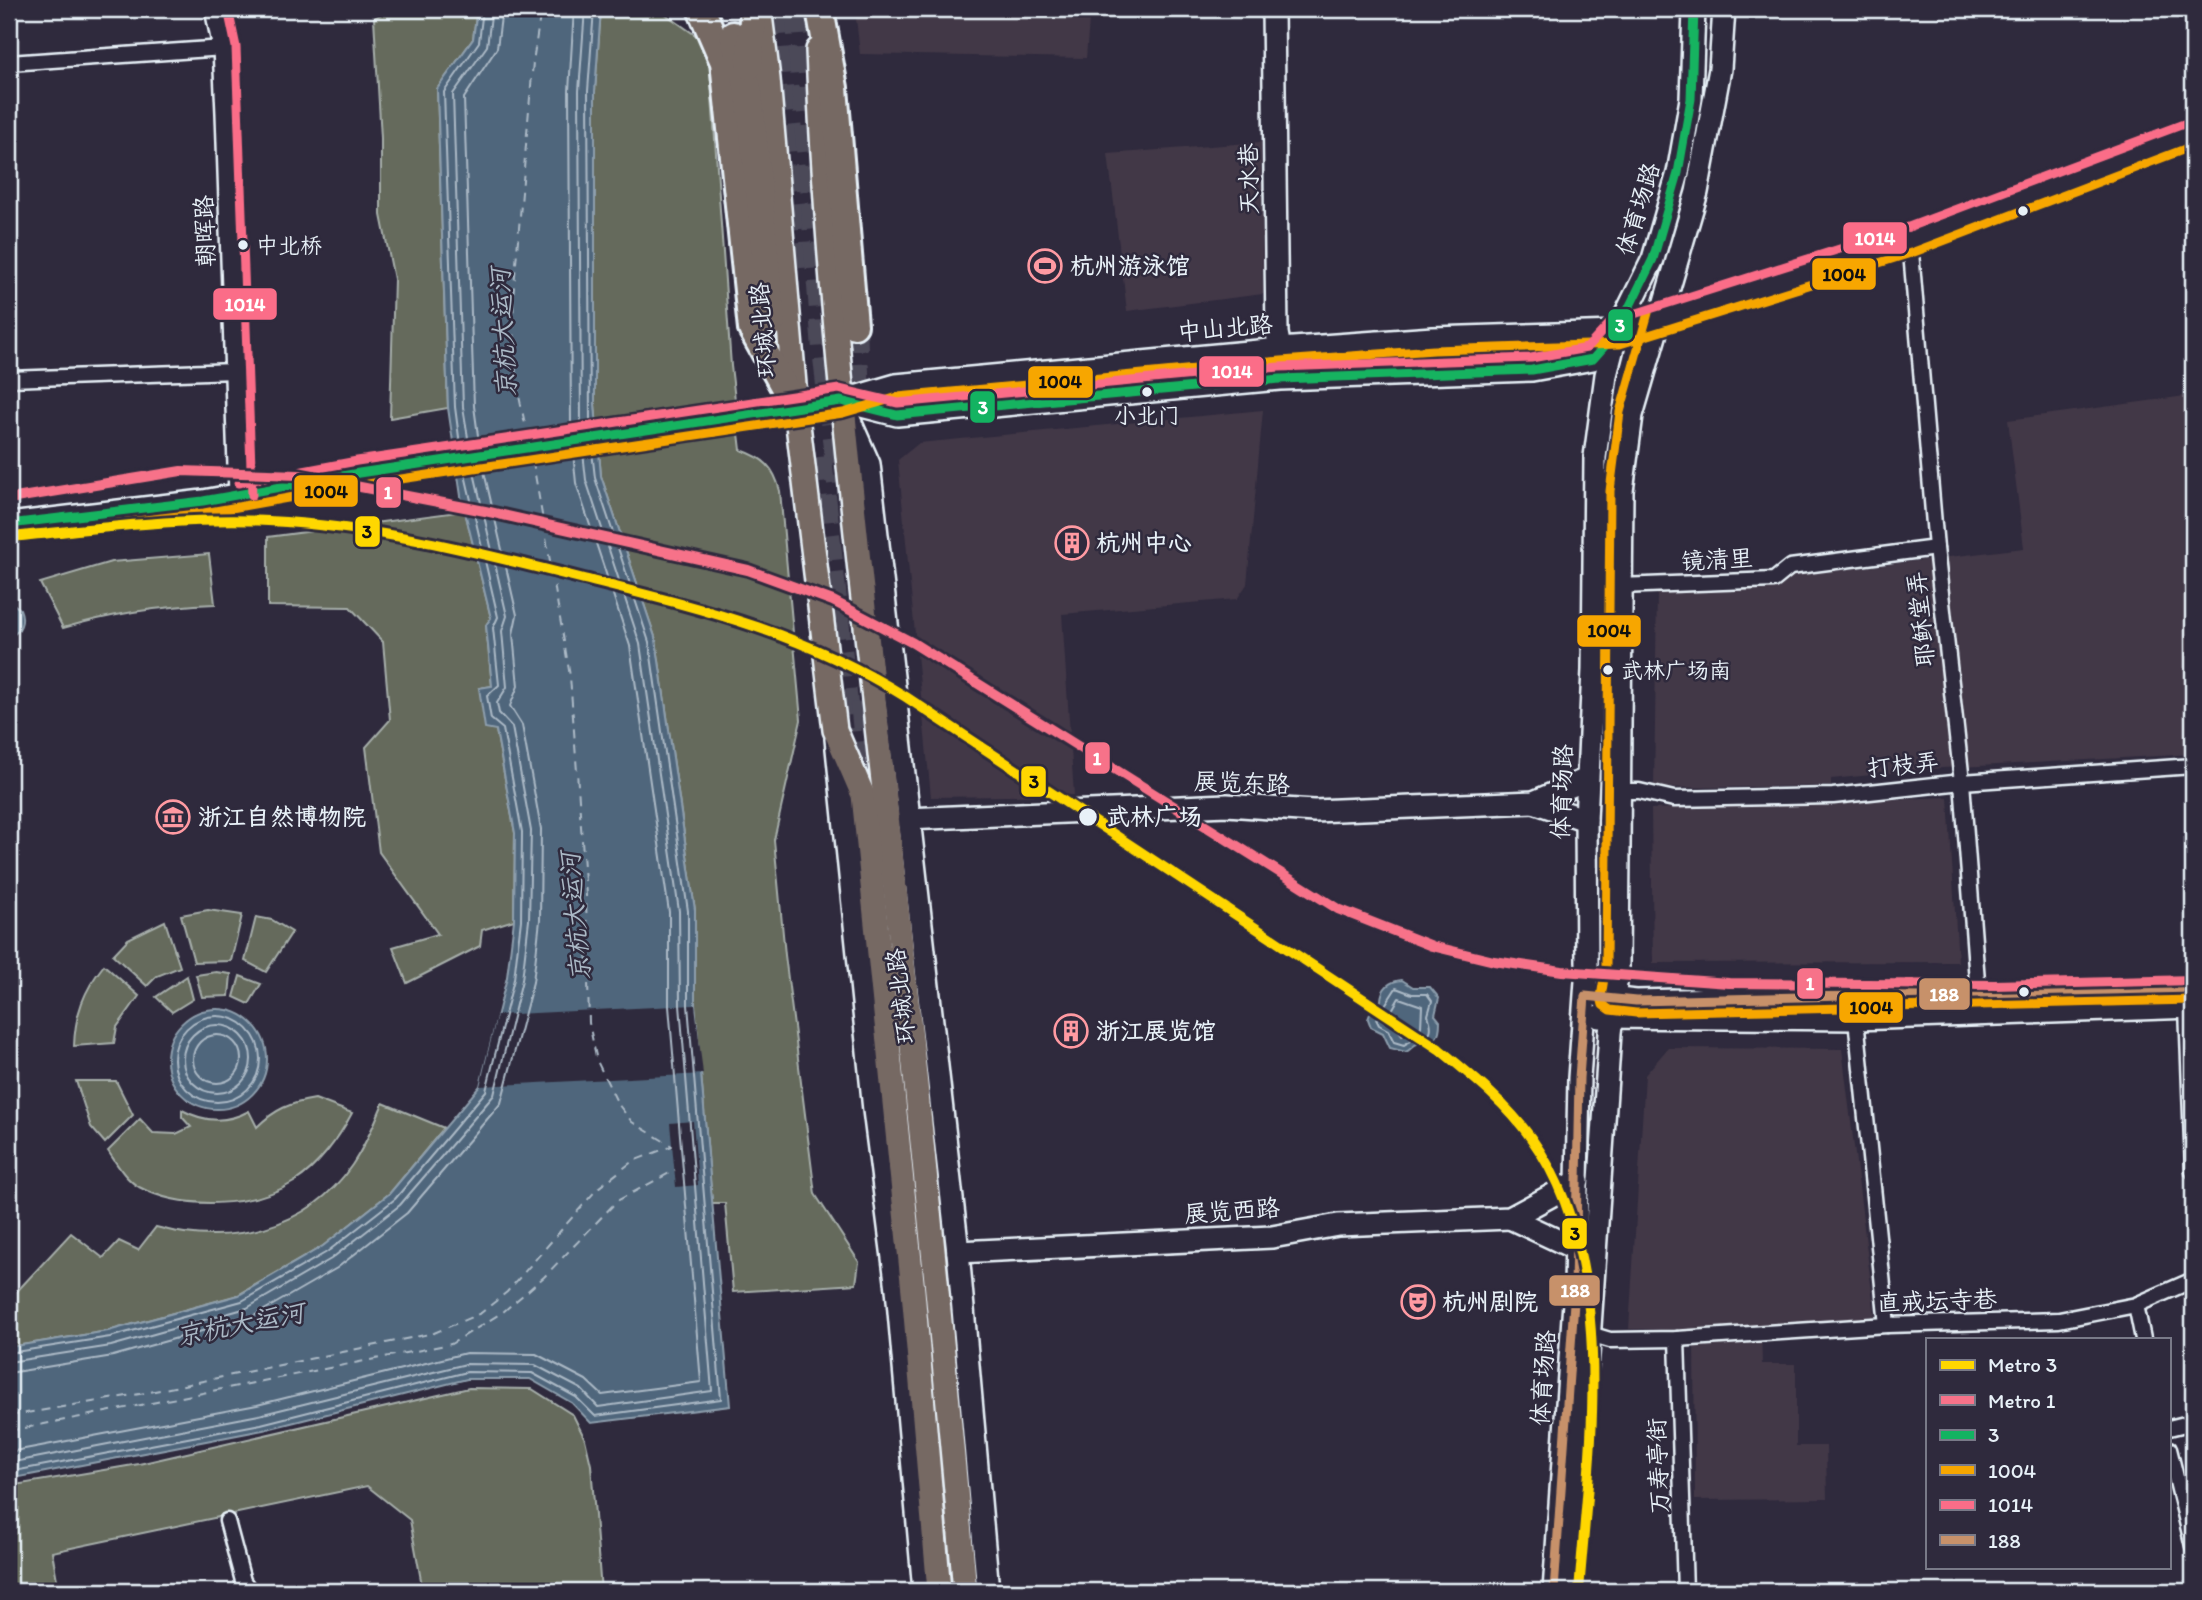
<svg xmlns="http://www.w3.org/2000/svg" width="2202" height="1600" font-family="Itim,'LXGW WenKai TC',sans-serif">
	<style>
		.built { fill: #423847 }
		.green { fill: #656a5c; stroke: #a6aeaa; stroke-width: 2 }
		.water { fill: #50667b; stroke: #8d9ead; stroke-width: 2 }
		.pier { fill: #2f2a3d }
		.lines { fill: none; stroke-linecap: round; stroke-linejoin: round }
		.shore { stroke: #abb9c6; stroke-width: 2 }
		.ferry { stroke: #abb9c6; stroke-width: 2; stroke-dasharray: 9 7; stroke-linecap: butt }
		.highway-tunnel { stroke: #4b4859; stroke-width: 26; stroke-dasharray: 26 13; stroke-linecap: butt }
		.street-casing { stroke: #e8f1f8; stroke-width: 19 }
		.secondary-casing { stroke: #e8f1f8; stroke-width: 26 }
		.primary-casing { stroke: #e8f1f8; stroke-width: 28 }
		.highway-casing { stroke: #e8f1f8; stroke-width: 32 }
		.street { stroke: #2f2a3d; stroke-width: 14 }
		.secondary { stroke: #2f2a3d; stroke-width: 21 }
		.primary { stroke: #766964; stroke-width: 23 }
		.highway { stroke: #766964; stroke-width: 26 }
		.bus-1-casing { stroke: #2f2a3d; stroke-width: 14 }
		.bus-2-casing { stroke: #2f2a3d; stroke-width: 14 }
		.bus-3-casing { stroke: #2f2a3d; stroke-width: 14 }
		.bus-4-casing { stroke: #2f2a3d; stroke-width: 14 }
		.bus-1 { stroke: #13b361; stroke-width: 9 }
		.bus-2 { stroke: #f7a600; stroke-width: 9 }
		.bus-3 { stroke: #fb6d88; stroke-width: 9 }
		.bus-4 { stroke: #c7916a; stroke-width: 9 }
		.metro-1-casing { stroke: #2f2a3d; stroke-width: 16 }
		.metro-2-casing { stroke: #2f2a3d; stroke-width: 16 }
		.metro-1 { stroke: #ffd700; stroke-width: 10 }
		.metro-2 { stroke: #f77289; stroke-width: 10 }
		.bus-dot { fill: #e8f1f8; stroke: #2f2a3d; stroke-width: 2.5 }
		.labels { text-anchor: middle; stroke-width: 5; stroke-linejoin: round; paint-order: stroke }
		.bus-label { font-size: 22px; fill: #e8f1f8; stroke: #2f2a3d; text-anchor: start }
		.street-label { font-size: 24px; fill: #e8f1f8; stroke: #2f2a3d }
		.poi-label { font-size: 24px; font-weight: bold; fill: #e8f1f8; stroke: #2f2a3d; text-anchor: start }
		.stop-label { font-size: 24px; font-weight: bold; fill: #e8f1f8; stroke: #2f2a3d; text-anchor: start }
		.water-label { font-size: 26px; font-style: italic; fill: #abb9c6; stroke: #2f2a3d }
		.line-badge { stroke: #2f2a3d; stroke-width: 2.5 }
		.badge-label { font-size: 19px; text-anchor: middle; font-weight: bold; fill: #fff }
		.pale-badge-label { font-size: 19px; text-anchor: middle; font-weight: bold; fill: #111 }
	</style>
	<rect width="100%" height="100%" fill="#2f2a3d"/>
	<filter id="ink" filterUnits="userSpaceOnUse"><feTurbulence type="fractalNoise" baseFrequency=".0143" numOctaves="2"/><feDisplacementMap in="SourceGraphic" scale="14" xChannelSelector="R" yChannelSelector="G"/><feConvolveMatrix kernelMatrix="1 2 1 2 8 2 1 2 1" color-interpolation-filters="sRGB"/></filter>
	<g filter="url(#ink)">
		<!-- built -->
		<g class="built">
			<path d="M855,9H1090L1086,58L860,54Z"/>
			<path d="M1261,142L1263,294L1127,311L1108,154Z"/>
			<path d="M2193,395V754L1942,768L1831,779V786L1654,788L1657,592L1775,589L1790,576L2024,548L2008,420Z"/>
			<path d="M1263,410L1247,584L1237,599L1062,614L1074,795L931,797L898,460L919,443Z"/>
			<path d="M1948,797L1958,962L1653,963L1651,809Z"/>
			<path d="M1668,1048L1842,1049L1876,1325L1761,1329L1762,1364H1796V1446H1826L1827,1499L1695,1500L1694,1330L1629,1329L1645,1075Z"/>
		</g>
		<!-- green -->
		<g class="green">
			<path d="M392,9H477L473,39L437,89L448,408L390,418L394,279L381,215V138L374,18Z"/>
			<path d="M601,9H658L698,37L709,54L731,366L741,450C764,458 774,467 780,491L801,720L774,840L785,955L815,1194L859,1262L856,1284L733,1292L725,1203H712L695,1005V910L656,640L601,476L595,404V91Z"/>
			<path d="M465,511L491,618L486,625L492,686L479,688L496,730L515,833L514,920L482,930L480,946L407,983L393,947L438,934L379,852L366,747L390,720L383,642L350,607L268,606V537Z"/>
			<path d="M209,554L215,604C162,606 114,613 63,628L40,583L111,562Z"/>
			<path d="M208,910L242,915L231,961L194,962L181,915Z"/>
			<path d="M256,917L272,920L292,932L266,972L245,961Z"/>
			<path d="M165,921L180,967L157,976L147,986L113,955L128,939Z"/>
			<path d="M104,965L139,996L117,1027L114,1043L74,1046C75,1014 84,990 104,965Z"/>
			<path d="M216,972L231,974L229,996L202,997L196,975Z"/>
			<path d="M187,976L193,999L172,1012L156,997Z"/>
			<path d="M240,976L261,984L249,1004L234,997Z"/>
			<path d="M76,1081H116L133,1115L105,1143L91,1127Z"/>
			<path d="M315,1099L352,1113C339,1138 318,1167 294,1182C252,1208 182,1210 139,1187C125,1179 117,1164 108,1151L140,1119L153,1133L176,1134L191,1127L182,1117V1110C204,1122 227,1123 249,1111L257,1127C275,1109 290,1103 315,1099Z"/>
			<path d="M383,1103L444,1128L390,1193L323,1246L238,1295L108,1331L9,1347V1300L71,1233L103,1258L119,1241L138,1250L156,1227C228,1247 308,1230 352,1165C365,1146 374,1125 383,1103Z"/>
			<path d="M469,1388L532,1389L573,1415L585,1439L591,1465L601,1591H423L410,1520L367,1486L52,1552L59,1591H9V1486L139,1464Z"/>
		</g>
		<!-- water -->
		<g class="water">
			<path d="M477,9H601L595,91V404L601,476L656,640L695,910V1005L730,1406L591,1423L572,1403L530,1379H467L263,1430L9,1479V1347L108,1331L239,1295L323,1246L390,1193L480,1086L507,977L514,920L515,833L496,730L485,728L479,688L492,686L486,625L491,618L461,496L448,408L437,89L473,39Z"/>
			<path d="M9,601L20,609C25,621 21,632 9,637Z"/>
			<path d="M1402,980L1413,987H1430L1439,998L1435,1015L1440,1021C1440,1047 1428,1037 1415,1045C1412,1047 1410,1050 1406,1052L1390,1048L1383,1033L1371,1027L1368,1019L1374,1004L1381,1001C1381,988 1390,981 1402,980Z"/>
			<circle cx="217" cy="1059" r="50"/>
		</g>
		<!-- pier -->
		<g class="pier">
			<path d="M695,1005L703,1074L480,1086L497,1015Z"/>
			<path d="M693,1121L698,1185L676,1187L670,1123Z"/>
		</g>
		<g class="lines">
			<!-- shore -->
			<g class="shore">
				<path d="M590,426L588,91L594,9"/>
				<path d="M581,427L579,91L585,9"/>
				<path d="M571,429L569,91L574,9"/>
				<path d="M479,443L474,406L464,98L497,48L502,9"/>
				<path d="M469,444L463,407L453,94L487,46L492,9"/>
				<path d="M460,445L455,407L444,92L479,42L483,9"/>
				<path d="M1396,988L1412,994H1427L1432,1001L1428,1015C1438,1042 1420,1033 1404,1045L1394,1042L1388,1030L1379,1025L1376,1019Z"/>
				<path d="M1399,998L1422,1006L1421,1027L1402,1035L1388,1017Z"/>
				<circle cx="217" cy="1059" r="43"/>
				<circle cx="217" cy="1059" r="34"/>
				<circle cx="217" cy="1059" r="24"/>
				<path d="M9,1353L110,1337L242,1301L327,1252L395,1199L486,1091L514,979L521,920L522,832L503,729L491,719L487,696L499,685L493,628L498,617L464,470"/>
				<path d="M9,1362L111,1346L247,1308L331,1259L400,1205L494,1095L522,980L529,920L531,831L512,727L499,713L497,703L507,687L502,631L507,616L473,468"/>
				<path d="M9,1373L113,1356L252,1317L337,1268L407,1213L501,1103L533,982L540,920L541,829L522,725L510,706L518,686L513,634L517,615L483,467"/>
				<path d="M9,1452L257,1405L466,1353L536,1354L586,1380L602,1395L701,1382L669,1006V912L630,646L576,483L573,453"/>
				<path d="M9,1463L259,1415L466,1364L535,1365L581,1389L598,1407L712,1391L680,1005L679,911L640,644L586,480L583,452"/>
				<path d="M9,1472L261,1424L467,1372L532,1373L576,1397L595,1416L721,1399L688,1005V911L649,642L595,478L592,451"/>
			</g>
			<!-- ferry -->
			<g class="ferry">
				<path d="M528,438L516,382L513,299L533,62L541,9"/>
				<path d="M9,1416L145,1393L434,1333L481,1313L507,1292L598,1188L633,1161L672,1146L632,1122L618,1104L597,1061L589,1023L586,895L570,676L532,457"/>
				<path d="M9,1431L451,1344L503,1312L544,1277L617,1201L675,1170"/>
			</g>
			<!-- highway-tunnel -->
			<g class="highway-tunnel">
				<path d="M779,9L800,269"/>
				<path d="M798,9L825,349L840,483"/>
				<path d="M772,322L781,379"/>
				<path d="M854,325L858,419"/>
				<path d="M819,457L848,732"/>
				<path d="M863,702L875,820"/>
				<path d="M922,1266L945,1489"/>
			</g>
			<defs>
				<g id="street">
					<path d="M9,63L224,48"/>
					<path d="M1910,240L1936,548L1962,782L1978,994"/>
					<path d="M9,379L235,371"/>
					<path d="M1620,586L1774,580L1790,567L1936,548"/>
					<path d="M1619,791H1639L1674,799L1833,796L1962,782L2193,766"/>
					<path d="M2187,1008L2193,1171"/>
					<path d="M1856,1019L1887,1325"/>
					<path d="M2136,1305L2143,1339"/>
					<path d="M1590,1334L1610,1340L1677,1339L1887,1325L2059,1320L2136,1305L2193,1280"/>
					<path d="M1677,1339L1685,1591"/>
					<path d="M2169,1428L2193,1422"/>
					<path d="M2169,1449L2193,1546"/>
					<path d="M227,1521L243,1581L250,1591"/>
				</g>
				<g id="secondary">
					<path d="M216,9L224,48L227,113L240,495"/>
					<path d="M1273,9L1277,333L1280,349"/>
					<path d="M842,401L897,415L1280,379L1532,370L1593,359L1614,336"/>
					<path d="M846,412L869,464L958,1252L988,1591"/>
					<path d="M9,524L203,501L359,473L841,401L896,385L1280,349L1433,338L1617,332L1910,240L2193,133"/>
					<path d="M836,739L874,1110L897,1289L924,1591"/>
					<path d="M1534,802L1586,820"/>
					<path d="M907,819L1227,805L1314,811L1534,802L1587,779"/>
					<path d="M1601,997L1636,1001L2193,988"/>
					<path d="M1599,1017L1856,1019L2193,1007"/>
					<path d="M1510,1218L1576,1249"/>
					<path d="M958,1252L1272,1237L1338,1225L1510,1218L1578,1181"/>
					<path d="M1554,1591L1575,1288L1579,1078L1587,967L1586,820L1593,670L1595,457L1606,375L1617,332L1653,259L1678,173L1691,99L1694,9"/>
					<path d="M1572,1591L1610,1033L1618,967L1622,491L1632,415L1697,192L1720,69L1724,9"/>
				</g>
				<g id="primary">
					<path d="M760,15L768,79L796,408L835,730L863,795L913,1291L939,1591"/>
					<path d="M818,50C827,289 855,526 881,763C912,1039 941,1315 965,1591"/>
				</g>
				<g id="highway">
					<path d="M701,9L724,62L752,329L796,408"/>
					<path d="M820,9L834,88L854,325"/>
					<path d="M733,35L749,92L772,322"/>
					<path d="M749,66L754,9"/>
				</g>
			</defs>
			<!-- street casing -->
			<use href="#street" class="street-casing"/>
			<!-- secondary casing -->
			<use href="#secondary" class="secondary-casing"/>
			<!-- primary casing -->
			<use href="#primary" class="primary-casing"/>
			<!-- highway casing -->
			<use href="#highway" class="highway-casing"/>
			<!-- street -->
			<use href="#street" class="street"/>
			<!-- secondary -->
			<use href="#secondary" class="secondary"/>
			<!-- primary -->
			<use href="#primary" class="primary"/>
			<!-- highway -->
			<use href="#highway" class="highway"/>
			<defs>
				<path id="bus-1" d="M9,524L203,501L359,473L841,401L897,415L1280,379L1532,370L1593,359L1617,332L1653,259L1678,173L1691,99L1694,9"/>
				<g id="bus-2">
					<path d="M1648,313L1620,412L1610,491L1606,966L1601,997L1603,1005L1610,1010L1636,1013L2193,1000"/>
					<path d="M10,536L204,513L361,485L843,413L898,397L1281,361L1434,350L1620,344L1914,252L2193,146"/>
				</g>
				<g id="bus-3">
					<path d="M228,9L236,47L252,495"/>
					<path d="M238,483L357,461L839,389L898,403L1279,367L1531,358L1587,348L1612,321L1906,228L2189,122"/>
				</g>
				<path id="bus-4" d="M1554,1591L1575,1288L1579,1078L1585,996L1636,1001L2193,988"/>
			</defs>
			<!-- bus-1 casing -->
			<use href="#bus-1" class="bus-1-casing"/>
			<!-- bus-2 casing -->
			<use href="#bus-2" class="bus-2-casing"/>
			<!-- bus-3 casing -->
			<use href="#bus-3" class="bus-3-casing"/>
			<!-- bus-4 casing -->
			<use href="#bus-4" class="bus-4-casing"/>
			<!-- bus-1 -->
			<use href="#bus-1" class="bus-1"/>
			<!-- bus-2 -->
			<use href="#bus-2" class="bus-2"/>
			<!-- bus-3 -->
			<use href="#bus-3" class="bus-3"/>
			<!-- bus-4 -->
			<use href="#bus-4" class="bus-4"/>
			<defs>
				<path id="metro-1" d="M9,537C95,529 181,517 268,521C374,526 477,552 580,578C699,608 800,631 906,697L1439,1049C1472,1076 1506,1103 1531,1138C1619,1260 1590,1450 1579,1591"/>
				<path id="metro-2" d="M9,499L181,471L298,475L485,511L748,570L833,601L913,643L1338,909L1432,946L1494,961L1562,971L1729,983L1995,985L2193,980"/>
			</defs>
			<!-- metro-1 casing -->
			<use href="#metro-1" class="metro-1-casing"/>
			<!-- metro-2 casing -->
			<use href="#metro-2" class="metro-2-casing"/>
			<!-- metro-1 -->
			<use href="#metro-1" class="metro-1"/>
			<!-- metro-2 -->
			<use href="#metro-2" class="metro-2"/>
		</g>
	</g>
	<!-- icons -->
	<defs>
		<symbol id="stadium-ring" viewBox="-11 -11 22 22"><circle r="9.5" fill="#2f2a3d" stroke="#ff9aa2" stroke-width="1.5"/><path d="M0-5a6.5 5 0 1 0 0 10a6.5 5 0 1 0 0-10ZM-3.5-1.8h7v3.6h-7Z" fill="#ff9aa2"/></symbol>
		<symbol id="building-ring" viewBox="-11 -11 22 22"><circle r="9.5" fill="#2f2a3d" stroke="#ff9aa2" stroke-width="1.5"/><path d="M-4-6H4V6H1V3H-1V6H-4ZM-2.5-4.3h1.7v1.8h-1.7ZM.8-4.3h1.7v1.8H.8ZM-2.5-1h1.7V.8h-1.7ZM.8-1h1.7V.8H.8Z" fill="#ff9aa2"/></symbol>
		<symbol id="museum-ring" viewBox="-11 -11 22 22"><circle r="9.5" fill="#2f2a3d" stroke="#ff9aa2" stroke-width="1.5"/><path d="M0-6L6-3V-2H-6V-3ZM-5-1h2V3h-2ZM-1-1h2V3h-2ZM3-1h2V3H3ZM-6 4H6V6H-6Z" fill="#ff9aa2"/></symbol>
		<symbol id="theatre-ring" viewBox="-11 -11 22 22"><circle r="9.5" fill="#2f2a3d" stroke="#ff9aa2" stroke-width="1.5"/><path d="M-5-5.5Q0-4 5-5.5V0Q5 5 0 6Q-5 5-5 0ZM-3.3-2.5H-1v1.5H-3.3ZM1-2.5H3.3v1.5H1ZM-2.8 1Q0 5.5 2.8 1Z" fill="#ff9aa2"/></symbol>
	</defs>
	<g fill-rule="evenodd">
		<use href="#stadium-ring" x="1026" y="247" width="38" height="38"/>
		<use href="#building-ring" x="1053" y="524" width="38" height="38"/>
		<use href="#museum-ring" x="154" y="798" width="38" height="38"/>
		<use href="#building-ring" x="1052" y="1012" width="38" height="38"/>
		<use href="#theatre-ring" x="1399" y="1283" width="38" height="38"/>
	</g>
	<!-- markers -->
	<g class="bus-dot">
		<circle cx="2023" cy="211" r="6"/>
		<circle cx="243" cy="245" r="6"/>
		<circle cx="1147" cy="392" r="6"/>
		<circle cx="1608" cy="670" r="6"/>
		<circle cx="1088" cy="817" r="10"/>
		<circle cx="2024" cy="992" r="6"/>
	</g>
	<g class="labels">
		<!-- bus labels -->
		<g class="bus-label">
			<text x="256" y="253">中北桥</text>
			<text x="1147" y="423" text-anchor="middle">小北门</text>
			<text x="1621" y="678">武林广场南</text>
		</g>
		<!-- street labels -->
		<g class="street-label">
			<text transform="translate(1249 179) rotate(-91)" y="8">天水巷</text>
			<text transform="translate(1638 209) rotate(-73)" y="8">体育场路</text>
			<text transform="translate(205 231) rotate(-92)" y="8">朝晖路</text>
			<text transform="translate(1225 328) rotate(-5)" y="8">中山北路</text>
			<text transform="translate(763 330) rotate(-95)" y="8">环城北路</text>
			<text transform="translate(1717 560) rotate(-3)" y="8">镜清里</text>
			<text transform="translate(1921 619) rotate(-96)" y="8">耶稣堂弄</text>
			<text transform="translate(1903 765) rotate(-6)" y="8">打枝弄</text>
			<text transform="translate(1242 783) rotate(2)" y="8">展览东路</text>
			<text transform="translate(1562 792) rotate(-88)" y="8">体育场路</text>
			<text transform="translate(901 996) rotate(-97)" y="8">环城北路</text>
			<text transform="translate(1232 1211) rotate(-4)" y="8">展览西路</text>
			<text transform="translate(1937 1301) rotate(-2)" y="8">直戒坛寺巷</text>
			<text transform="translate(1543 1378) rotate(-86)" y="8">体育场路</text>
			<text transform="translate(1658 1466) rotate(-92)" y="8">万寿亭街</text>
		</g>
		<!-- poi labels -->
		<g class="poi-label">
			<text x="1070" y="274">杭州游泳馆</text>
			<text x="1096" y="551">杭州中心</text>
			<text x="198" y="825">浙江自然博物院</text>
			<text x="1096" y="1039">浙江展览馆</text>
			<text x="1442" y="1310">杭州剧院</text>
		</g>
		<!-- stop labels -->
		<g class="stop-label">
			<text x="1106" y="825">武林广场</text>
		</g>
		<!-- water labels -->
		<g class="water-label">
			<text transform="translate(503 333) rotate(-93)" y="9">京杭大运河</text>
			<text transform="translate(575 917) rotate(-95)" y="9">京杭大运河</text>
			<text transform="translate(240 1324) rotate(-11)" y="9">京杭大运河</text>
		</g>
	</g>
	<g class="line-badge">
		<rect x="1842" y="221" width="66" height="34" rx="7" fill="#fb6d88"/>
		<rect x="1811" y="257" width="66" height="34" rx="7" fill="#f7a600"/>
		<rect x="212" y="287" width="66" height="34" rx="7" fill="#fb6d88"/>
		<rect x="1607" y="308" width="27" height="34" rx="7" fill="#13b361"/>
		<rect x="1198" y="355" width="67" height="33" rx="7" fill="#fb6d88"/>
		<rect x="1027" y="365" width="67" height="34" rx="7" fill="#f7a600"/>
		<rect x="969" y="390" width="27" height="34" rx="7" fill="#13b361"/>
		<rect x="293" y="474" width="66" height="34" rx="7" fill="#f7a600"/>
		<rect x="375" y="476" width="27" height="33" rx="7" fill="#f77289"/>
		<rect x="354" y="515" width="27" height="33" rx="7" fill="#ffd700"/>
		<rect x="1576" y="614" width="66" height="34" rx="7" fill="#f7a600"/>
		<rect x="1084" y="741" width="27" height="34" rx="7" fill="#f77289"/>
		<rect x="1020" y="765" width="27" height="33" rx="7" fill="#ffd700"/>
		<rect x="1796" y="967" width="28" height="33" rx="7" fill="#f77289"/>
		<rect x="1918" y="977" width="53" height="34" rx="7" fill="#c7916a"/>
		<rect x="1838" y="991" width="66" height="33" rx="7" fill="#f7a600"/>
		<rect x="1561" y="1217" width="27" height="33" rx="7" fill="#ffd700"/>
		<rect x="1548" y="1274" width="53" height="33" rx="7" fill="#c7916a"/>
	</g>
	<g class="badge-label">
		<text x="1875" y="245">1014</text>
		<text x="245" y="311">1014</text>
		<text x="1620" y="332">3</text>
		<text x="1232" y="378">1014</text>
		<text x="983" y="414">3</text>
		<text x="388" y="499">1</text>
		<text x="1097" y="765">1</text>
		<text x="1810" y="990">1</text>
		<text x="1944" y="1001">188</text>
		<text x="1575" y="1297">188</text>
	</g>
	<g class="pale-badge-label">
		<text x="1844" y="281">1004</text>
		<text x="1060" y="388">1004</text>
		<text x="326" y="498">1004</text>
		<text x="367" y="538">3</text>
		<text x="1609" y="637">1004</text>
		<text x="1034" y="788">3</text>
		<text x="1871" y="1014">1004</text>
		<text x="1575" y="1240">3</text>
	</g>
	<!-- margin -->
	<rect width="2202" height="1600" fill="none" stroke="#2f2a3d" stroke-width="35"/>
	<rect x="18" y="18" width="2167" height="1565" fill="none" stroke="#e8f1f8" stroke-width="2.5" filter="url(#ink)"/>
	<!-- legend -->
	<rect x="1926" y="1338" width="245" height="231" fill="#2f2a3d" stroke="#797a88" stroke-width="2"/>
	<rect x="1940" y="1360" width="35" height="10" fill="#ffd700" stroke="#797a88" stroke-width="2"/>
	<text x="1988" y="1372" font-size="21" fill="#e8f1f8">Metro 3</text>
	<rect x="1940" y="1395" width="35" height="10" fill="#f77289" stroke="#797a88" stroke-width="2"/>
	<text x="1988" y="1408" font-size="21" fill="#e8f1f8">Metro 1</text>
	<rect x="1940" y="1430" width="35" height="10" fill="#13b361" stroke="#797a88" stroke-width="2"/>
	<text x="1988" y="1442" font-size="21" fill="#e8f1f8">3</text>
	<rect x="1940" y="1465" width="35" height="10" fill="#f7a600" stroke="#797a88" stroke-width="2"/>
	<text x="1988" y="1478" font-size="21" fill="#e8f1f8">1004</text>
	<rect x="1940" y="1500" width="35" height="10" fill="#fb6d88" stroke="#797a88" stroke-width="2"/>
	<text x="1988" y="1512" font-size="21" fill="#e8f1f8">1014</text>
	<rect x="1940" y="1535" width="35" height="10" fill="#c7916a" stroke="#797a88" stroke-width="2"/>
	<text x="1988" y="1548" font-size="21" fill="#e8f1f8">188</text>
</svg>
